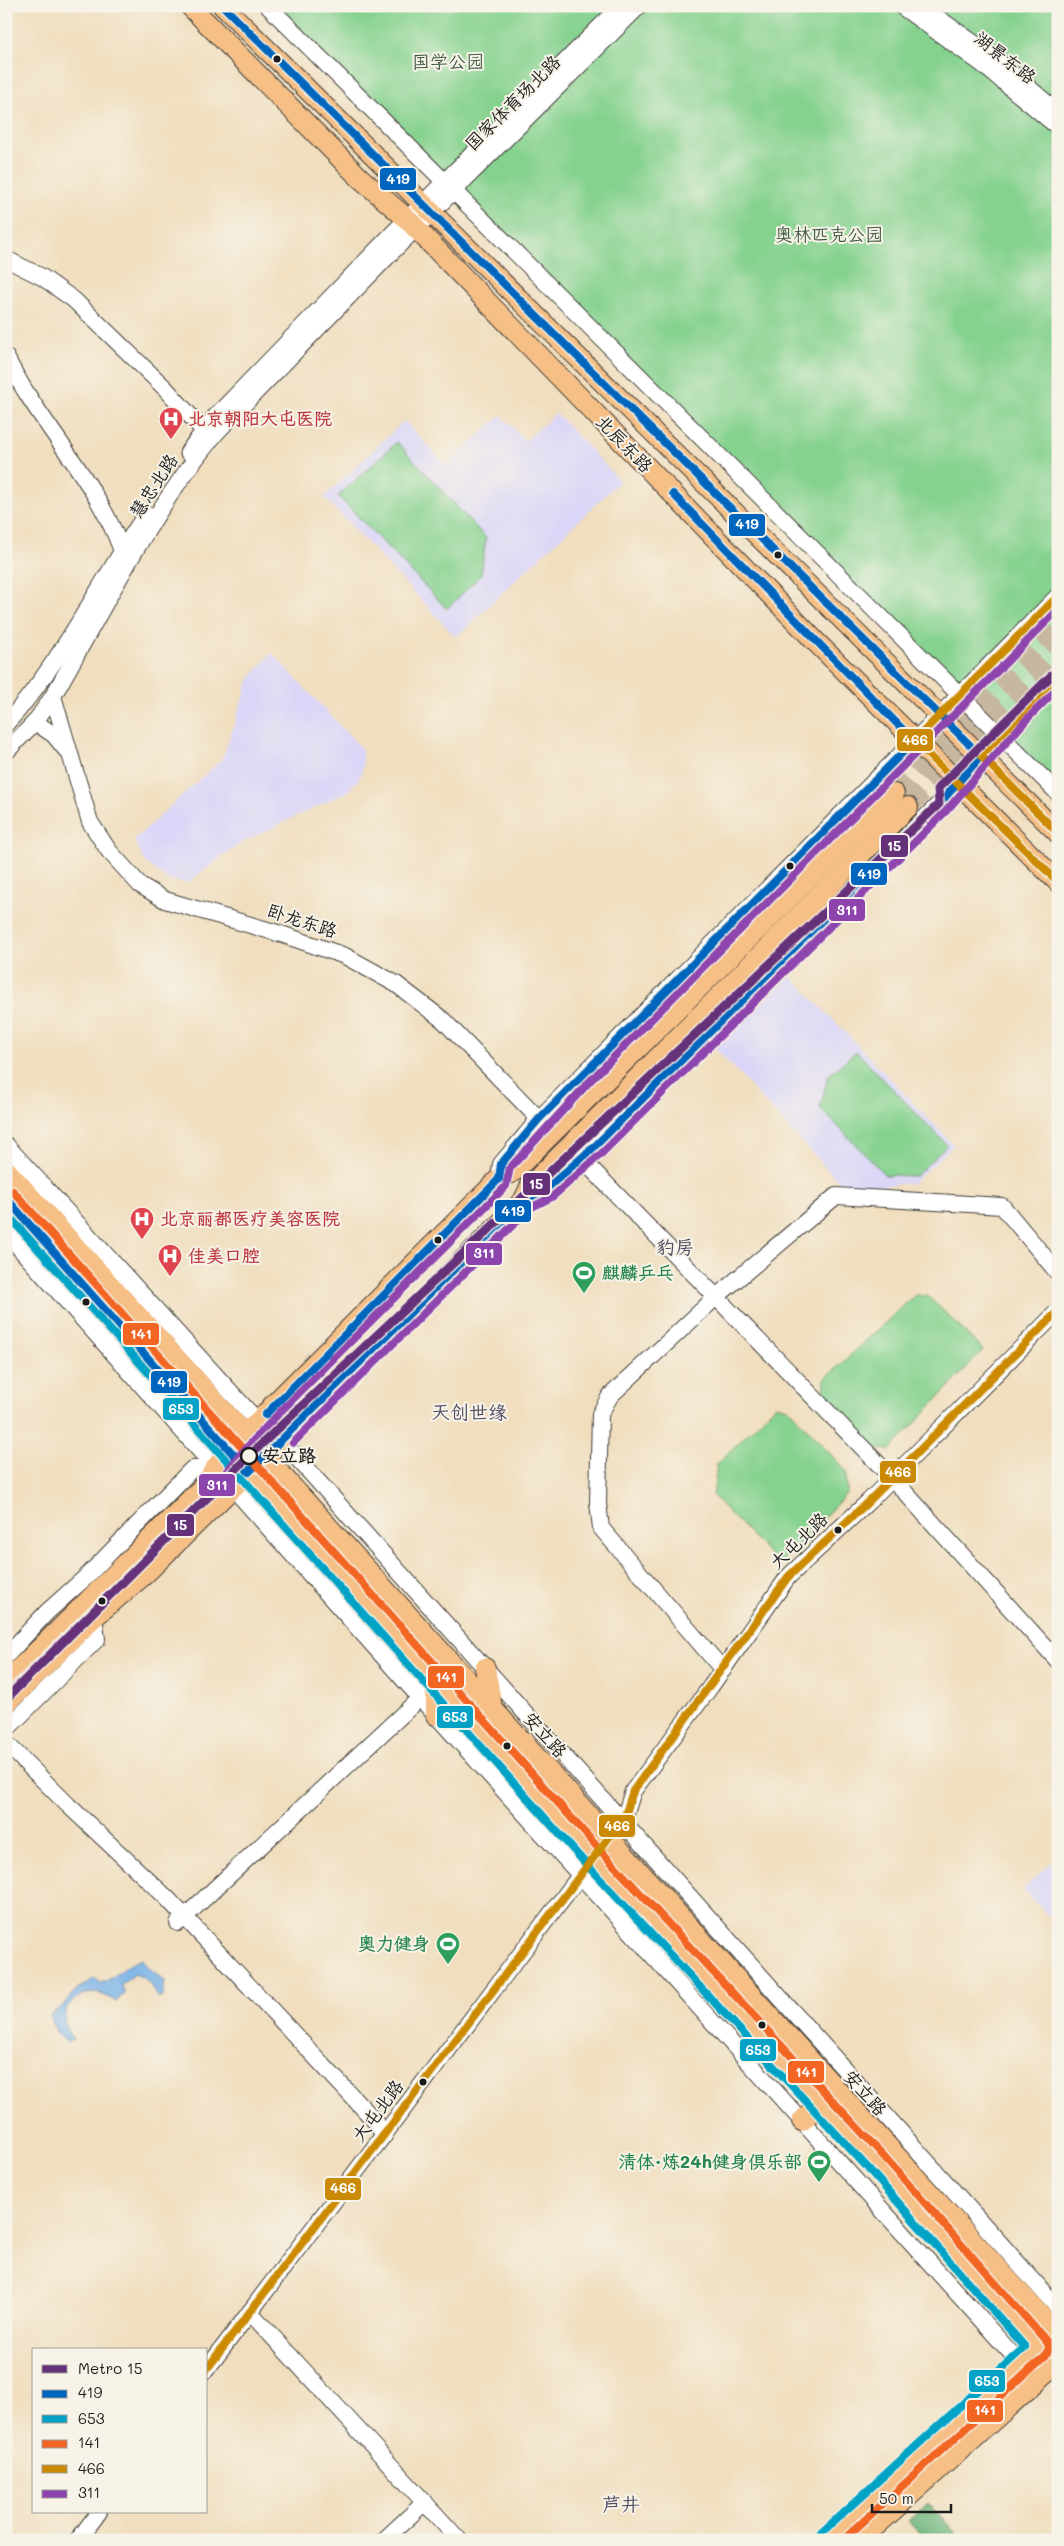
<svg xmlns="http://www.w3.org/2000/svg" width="1064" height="2546" font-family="Mali,'LXGW WenKai TC',sans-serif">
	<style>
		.built { fill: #dad6f7 }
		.green { fill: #85d28f; stroke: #507756 }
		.forest { fill: #6cb47a; stroke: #44684b }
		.water { fill: #76b0e7; stroke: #496682 }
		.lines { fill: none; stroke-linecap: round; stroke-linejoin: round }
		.major-tunnel { stroke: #c6b79e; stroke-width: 20; stroke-dasharray: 20 10; stroke-linecap: butt }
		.minor-casing { stroke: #3c3934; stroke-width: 18 }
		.major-casing { stroke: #3c3934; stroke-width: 22 }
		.minor { stroke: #fff; stroke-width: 16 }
		.major { stroke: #f5bf86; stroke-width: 20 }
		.bus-1-casing { stroke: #f7f3e8; stroke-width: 11 }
		.bus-2-casing { stroke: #f7f3e8; stroke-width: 11 }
		.bus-3-casing { stroke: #f7f3e8; stroke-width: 11 }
		.bus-4-casing { stroke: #f7f3e8; stroke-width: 11 }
		.bus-5-casing { stroke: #f7f3e8; stroke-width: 11 }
		.bus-1 { stroke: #0065bd; stroke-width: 8 }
		.bus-2 { stroke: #01a2c5; stroke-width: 8 }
		.bus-3 { stroke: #f26522; stroke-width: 8 }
		.bus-4 { stroke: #cb8a06; stroke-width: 8 }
		.bus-5 { stroke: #8e44ad; stroke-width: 8 }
		.metro-1-casing { stroke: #f7f3e8; stroke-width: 12 }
		.metro-1 { stroke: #653279; stroke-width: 9 }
		.bus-dot { fill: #1c1c1c; stroke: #f7f3e8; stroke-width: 2 }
		.stop-dot { fill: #f7f3e8; stroke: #1c1c1c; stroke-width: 2.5 }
		.labels { text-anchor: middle; stroke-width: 4; stroke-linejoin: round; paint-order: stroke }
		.street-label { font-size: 18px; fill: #1c1c1c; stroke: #f7f3e8 }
		.park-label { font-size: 18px; fill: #415c44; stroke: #f7f3e8 }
		.health-label { font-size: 18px; font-weight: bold; fill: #be3a42; stroke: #f7f3e8; text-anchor: start }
		.leisure-label { font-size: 18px; font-weight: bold; fill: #27864d; stroke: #f7f3e8; text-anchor: end }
		.stop-label { font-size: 18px; font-weight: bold; fill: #1c1c1c; stroke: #f7f3e8; text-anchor: start }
		.neighbourhood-label { font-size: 19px; fill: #504c63; stroke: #f7f3e8 }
		.line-badge { stroke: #f7f3e8; stroke-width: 2 }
		.badge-label { font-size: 14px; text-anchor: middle; font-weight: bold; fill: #fff }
	</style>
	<rect width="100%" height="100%" fill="#f7f3e8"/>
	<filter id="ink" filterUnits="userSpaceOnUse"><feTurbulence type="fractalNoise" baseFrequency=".02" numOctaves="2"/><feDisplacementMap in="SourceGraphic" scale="10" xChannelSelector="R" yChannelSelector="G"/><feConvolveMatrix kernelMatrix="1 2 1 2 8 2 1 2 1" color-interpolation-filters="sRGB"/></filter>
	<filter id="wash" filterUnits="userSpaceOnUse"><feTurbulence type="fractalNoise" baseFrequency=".0096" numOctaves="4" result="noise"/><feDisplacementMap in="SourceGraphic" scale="20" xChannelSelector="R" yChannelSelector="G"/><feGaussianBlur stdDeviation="1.12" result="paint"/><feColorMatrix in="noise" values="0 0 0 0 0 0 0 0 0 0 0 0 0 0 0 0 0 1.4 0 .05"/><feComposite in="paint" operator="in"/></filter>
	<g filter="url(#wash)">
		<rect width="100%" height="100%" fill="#f0debe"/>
		<!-- built -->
		<g class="built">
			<path d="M556,413L620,481L456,637L324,497L404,421L447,466L501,415L525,441Z"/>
			<path d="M272,653L362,749L363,767L360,777L347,792L241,843L187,883L168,880L145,862L134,840L222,759L250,678Z"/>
			<path d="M791,976L954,1145L913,1183L850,1188L839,1182L714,1047Z"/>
			<path d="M1058,1857V1926L1023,1889Z"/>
		</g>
		<!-- green -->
		<g class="green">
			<path d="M273,6H1058V787Z"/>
			<path d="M397,442L486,538L481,575L447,609L338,496Z"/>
			<path d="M856,1051L947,1145L916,1176L885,1175L820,1108L828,1076Z"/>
			<path d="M915,1295L928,1296L983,1350L890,1450L874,1449L824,1395L825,1379Z"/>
			<path d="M776,1405L788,1408L846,1471L847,1493L779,1564L713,1496L717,1464Z"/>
		</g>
		<!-- forest -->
		<path class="forest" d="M928,2503L961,2540H927L908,2521Z"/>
		<!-- water -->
		<path class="water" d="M142,1959L148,1968L165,1981L163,1997H157C152,1985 147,1979 135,1974L121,1985L125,1993L116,2002C85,1978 48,2009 73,2039L67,2043L56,2032L50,2015L62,2007L72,1994L94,1978L101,1983C117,1978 126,1963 142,1959Z"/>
	</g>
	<g filter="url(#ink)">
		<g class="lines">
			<!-- major-tunnel -->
			<g class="major-tunnel">
				<path d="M894,794L1058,623"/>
				<path d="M908,807L1058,648"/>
			</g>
			<defs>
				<g id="minor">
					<path d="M268,6L1058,793"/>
					<path d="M901,6L982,64L1058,127"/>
					<path d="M921,6L988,53L1054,109"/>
					<path d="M6,259L42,277L74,300L166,389L203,430"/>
					<path d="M6,357C40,425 96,479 122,551"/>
					<path d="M188,452L213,419L394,232L621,6"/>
					<path d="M53,696L90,822L109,851L140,885L165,900L281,934L345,956L396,984L443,1020L539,1119"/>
					<path d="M35,722L54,735L67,751"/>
					<path d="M6,724C63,661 99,583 146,514"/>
					<path d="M6,752L35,722L53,696C104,608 150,512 216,433L394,250L639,6"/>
					<path d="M6,1145L259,1423L281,1440L1058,2308"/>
					<path d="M581,1158L892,1478L1058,1661"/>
					<path d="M499,1179L501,1164L539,1119L1058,596"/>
					<path d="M524,1200L546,1189L594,1147L939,804L1019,713L1058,674"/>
					<path d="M6,1233L405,1681L1021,2364L1054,2365"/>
					<path d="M6,1656L47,1612L87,1576L192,1469L214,1468"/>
					<path d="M723,1670L601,1528L598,1503L600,1414L610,1396L716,1297L836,1196L1002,1206L1058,1273"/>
					<path d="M6,1730L97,1639L94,1617"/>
					<path d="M6,1743L68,1805L167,1898L375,2121L384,2136"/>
					<path d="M178,1923L420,1698"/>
					<path d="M250,2312L459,2540"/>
					<path d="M206,2370L625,1816L633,1791L711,1686L788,1577L869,1501L1058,1311"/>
					<path d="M78,2540L99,2512"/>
					<path d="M384,2540L425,2502"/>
				</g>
				<g id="major">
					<path d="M190,6L359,177L407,219L816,642L1058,882"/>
					<path d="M223,6L1058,833"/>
					<path d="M6,1170L1058,2335"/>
					<path d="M6,1198L593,1857L874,2160L1058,2369"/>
					<path d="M485,1668L492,1707"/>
					<path d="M6,1682L207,1483C222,1452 253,1430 275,1403L499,1179L513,1172L894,794"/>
					<path d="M6,1704L94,1617L146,1573L524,1200L531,1185L908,807"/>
					<path d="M436,1715V1681"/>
					<path d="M802,2121L820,2103"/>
					<path d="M828,2540L1048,2339"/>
					<path d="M860,2540L1058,2362"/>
				</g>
			</defs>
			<!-- minor casing -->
			<use href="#minor" class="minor-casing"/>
			<!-- major casing -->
			<use href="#major" class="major-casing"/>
			<!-- minor -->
			<use href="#minor" class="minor"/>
			<!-- major -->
			<use href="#major" class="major"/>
			<defs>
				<g id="bus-1">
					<path d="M6,1198L249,1472L524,1200L546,1189L594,1147L939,804L981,756L223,6"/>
					<path d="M265,1415L499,1179L501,1164L539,1119L914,741L673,494"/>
				</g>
				<path id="bus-2" d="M6,1213L586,1864L867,2167L1025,2347L821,2533"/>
				<path id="bus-3" d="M13,1191L600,1850L881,2153L1048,2343L1049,2350L1046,2355L843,2540"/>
				<g id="bus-4">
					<path d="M1058,596L914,741L1058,882"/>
					<path d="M1058,674L981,756L1058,833"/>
					<path d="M206,2370L625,1816L633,1791L788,1577L869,1501L1058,1311"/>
				</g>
				<g id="bus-5">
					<path d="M293,1443L530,1208L552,1197L601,1154L946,811L1026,720L1058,688"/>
					<path d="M13,1689L214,1490L237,1458L282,1410L506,1186L510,1168L589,1082L1058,610"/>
				</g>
			</defs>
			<!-- bus-1 casing -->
			<use href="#bus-1" class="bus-1-casing"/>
			<!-- bus-2 casing -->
			<use href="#bus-2" class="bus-2-casing"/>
			<!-- bus-3 casing -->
			<use href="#bus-3" class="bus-3-casing"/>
			<!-- bus-4 casing -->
			<use href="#bus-4" class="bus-4-casing"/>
			<!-- bus-5 casing -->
			<use href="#bus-5" class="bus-5-casing"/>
			<!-- bus-1 -->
			<use href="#bus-1" class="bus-1"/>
			<!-- bus-2 -->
			<use href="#bus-2" class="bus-2"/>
			<!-- bus-3 -->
			<use href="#bus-3" class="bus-3"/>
			<!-- bus-4 -->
			<use href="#bus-4" class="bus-4"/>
			<!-- bus-5 -->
			<use href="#bus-5" class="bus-5"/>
			<defs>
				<path id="metro-1" d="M6,1699L249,1456L939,804L938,788L1058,669"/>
			</defs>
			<!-- metro-1 casing -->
			<use href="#metro-1" class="metro-1-casing"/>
			<!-- metro-1 -->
			<use href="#metro-1" class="metro-1"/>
		</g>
	</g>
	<!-- icons -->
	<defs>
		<symbol id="hospital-pin" viewBox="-11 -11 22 30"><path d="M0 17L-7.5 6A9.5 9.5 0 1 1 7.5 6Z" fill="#e0444e" stroke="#f7f3e8"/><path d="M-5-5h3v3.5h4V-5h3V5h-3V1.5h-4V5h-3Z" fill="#fff"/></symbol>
		<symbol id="stadium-pin" viewBox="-11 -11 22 30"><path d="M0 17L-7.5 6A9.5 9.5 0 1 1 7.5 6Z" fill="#2e9e5b" stroke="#f7f3e8"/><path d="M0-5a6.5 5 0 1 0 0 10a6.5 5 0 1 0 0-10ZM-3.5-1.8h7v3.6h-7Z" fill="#fff"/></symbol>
	</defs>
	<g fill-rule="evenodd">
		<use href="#hospital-pin" x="157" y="405" width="28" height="38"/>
		<use href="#hospital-pin" x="128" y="1205" width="28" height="38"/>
		<use href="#hospital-pin" x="156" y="1242" width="28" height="38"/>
		<use href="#stadium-pin" x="570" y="1259" width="28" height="38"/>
		<use href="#stadium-pin" x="434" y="1930" width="28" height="38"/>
		<use href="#stadium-pin" x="805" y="2148" width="28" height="38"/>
	</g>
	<!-- markers -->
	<g class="bus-dot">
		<circle cx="277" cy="59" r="4.5"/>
		<circle cx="778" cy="555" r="4.5"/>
		<circle cx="790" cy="866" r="4.5"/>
		<circle cx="438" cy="1240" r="4.5"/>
		<circle cx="86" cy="1302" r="4.5"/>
		<circle cx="838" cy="1530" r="4.5"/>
		<circle cx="102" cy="1601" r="4.5"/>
		<circle cx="507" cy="1746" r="4.5"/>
		<circle cx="762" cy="2025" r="4.5"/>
		<circle cx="423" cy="2082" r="4.5"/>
	</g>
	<circle class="stop-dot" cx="249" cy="1456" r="8"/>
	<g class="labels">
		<!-- street labels -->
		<g class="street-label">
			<text transform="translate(1005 58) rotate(38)" y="6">湖景东路</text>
			<text transform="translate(513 103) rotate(-45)" y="6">国家体育场北路</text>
			<text transform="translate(624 444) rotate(46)" y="6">北辰东路</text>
			<text transform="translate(154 486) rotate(-57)" y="6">慧忠北路</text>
			<text transform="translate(302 921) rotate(18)" y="6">卧龙东路</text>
			<text transform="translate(799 1541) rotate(-44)" y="6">大屯北路</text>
			<text transform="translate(545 1735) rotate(48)" y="6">安立路</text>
			<text transform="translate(865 2093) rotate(48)" y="6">安立路</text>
			<text transform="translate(378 2111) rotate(-53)" y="6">大屯北路</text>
		</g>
		<!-- park labels -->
		<g class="park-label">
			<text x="448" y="68">国学公园</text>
			<text x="829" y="241">奥林匹克公园</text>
		</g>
		<!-- health labels -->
		<g class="health-label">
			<text x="188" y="425">北京朝阳大屯医院</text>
			<text x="160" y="1225">北京丽都医疗美容医院</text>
			<text x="188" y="1262">佳美口腔</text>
		</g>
		<!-- leisure labels -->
		<g class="leisure-label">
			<text x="602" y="1279" text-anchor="start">麒麟乒乓</text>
			<text x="430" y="1950">奥力健身</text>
			<text x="802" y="2168">清体·炼24h健身俱乐部</text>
		</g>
		<!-- stop labels -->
		<g class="stop-label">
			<text x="262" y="1462">安立路</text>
		</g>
		<!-- neighbourhood labels -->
		<g class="neighbourhood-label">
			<text x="675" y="1254">豹房</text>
			<text x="469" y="1419">天创世缘</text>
			<text x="621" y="2511">芦井</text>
		</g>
	</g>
	<g class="line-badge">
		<rect x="379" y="167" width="38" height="24" rx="5" fill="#0065bd"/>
		<rect x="728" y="513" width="38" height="24" rx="5" fill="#0065bd"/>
		<rect x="896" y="728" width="38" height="24" rx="5" fill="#cb8a06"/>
		<rect x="880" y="834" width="29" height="24" rx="5" fill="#653279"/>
		<rect x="850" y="862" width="38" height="24" rx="5" fill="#0065bd"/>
		<rect x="828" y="898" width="38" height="24" rx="5" fill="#8e44ad"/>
		<rect x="522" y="1172" width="29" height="24" rx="5" fill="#653279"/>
		<rect x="494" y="1199" width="38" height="24" rx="5" fill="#0065bd"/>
		<rect x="465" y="1242" width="38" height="24" rx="5" fill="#8e44ad"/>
		<rect x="122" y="1322" width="38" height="24" rx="5" fill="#f26522"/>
		<rect x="150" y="1370" width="38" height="24" rx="5" fill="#0065bd"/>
		<rect x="162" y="1397" width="38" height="24" rx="5" fill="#01a2c5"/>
		<rect x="879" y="1460" width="38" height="24" rx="5" fill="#cb8a06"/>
		<rect x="198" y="1473" width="38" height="24" rx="5" fill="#8e44ad"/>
		<rect x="166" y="1513" width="29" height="24" rx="5" fill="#653279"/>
		<rect x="427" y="1665" width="38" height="24" rx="5" fill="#f26522"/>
		<rect x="436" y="1705" width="38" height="24" rx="5" fill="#01a2c5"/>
		<rect x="598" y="1814" width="38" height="24" rx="5" fill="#cb8a06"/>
		<rect x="739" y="2038" width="38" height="24" rx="5" fill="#01a2c5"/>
		<rect x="787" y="2060" width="38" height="24" rx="5" fill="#f26522"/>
		<rect x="324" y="2177" width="38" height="24" rx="5" fill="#cb8a06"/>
		<rect x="968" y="2369" width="38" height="24" rx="5" fill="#01a2c5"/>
		<rect x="966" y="2399" width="38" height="24" rx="5" fill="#f26522"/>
	</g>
	<g class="badge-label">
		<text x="398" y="184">419</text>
		<text x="747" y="529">419</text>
		<text x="915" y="745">466</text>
		<text x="894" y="851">15</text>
		<text x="869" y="879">419</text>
		<text x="847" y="915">311</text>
		<text x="536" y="1189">15</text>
		<text x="513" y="1216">419</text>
		<text x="484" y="1258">311</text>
		<text x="141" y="1339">141</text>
		<text x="169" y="1387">419</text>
		<text x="181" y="1414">653</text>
		<text x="898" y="1477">466</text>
		<text x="217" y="1490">311</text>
		<text x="180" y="1530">15</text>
		<text x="446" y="1682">141</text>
		<text x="455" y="1722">653</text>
		<text x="617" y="1831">466</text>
		<text x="758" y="2055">653</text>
		<text x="806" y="2077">141</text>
		<text x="343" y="2193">466</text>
		<text x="987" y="2386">653</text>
		<text x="985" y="2415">141</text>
	</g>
	<!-- margin -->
	<rect width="1064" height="2546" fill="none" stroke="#f7f3e8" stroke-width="25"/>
	<!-- legend -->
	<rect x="32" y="2348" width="175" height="165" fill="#f7f3e8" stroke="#9f9d96"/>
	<rect x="42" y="2365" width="25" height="8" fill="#653279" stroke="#9f9d96"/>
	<text x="78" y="2374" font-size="15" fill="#1c1c1c">Metro 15</text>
	<rect x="42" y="2390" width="25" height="8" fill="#0065bd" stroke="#9f9d96"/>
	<text x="78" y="2398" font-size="15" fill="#1c1c1c">419</text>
	<rect x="42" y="2415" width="25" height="8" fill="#01a2c5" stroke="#9f9d96"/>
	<text x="78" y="2424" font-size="15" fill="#1c1c1c">653</text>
	<rect x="42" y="2440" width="25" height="8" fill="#f26522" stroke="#9f9d96"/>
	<text x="78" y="2448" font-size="15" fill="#1c1c1c">141</text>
	<rect x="42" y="2465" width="25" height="8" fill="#cb8a06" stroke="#9f9d96"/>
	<text x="78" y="2474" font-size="15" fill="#1c1c1c">466</text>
	<rect x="42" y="2490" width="25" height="8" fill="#8e44ad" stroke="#9f9d96"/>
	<text x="78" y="2498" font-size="15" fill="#1c1c1c">311</text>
	<!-- scale -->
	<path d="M872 2504v8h79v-8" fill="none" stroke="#1c1c1c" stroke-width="2.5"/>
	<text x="879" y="2504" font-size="15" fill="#1c1c1c" stroke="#f7f3e8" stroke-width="4" paint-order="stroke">50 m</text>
</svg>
